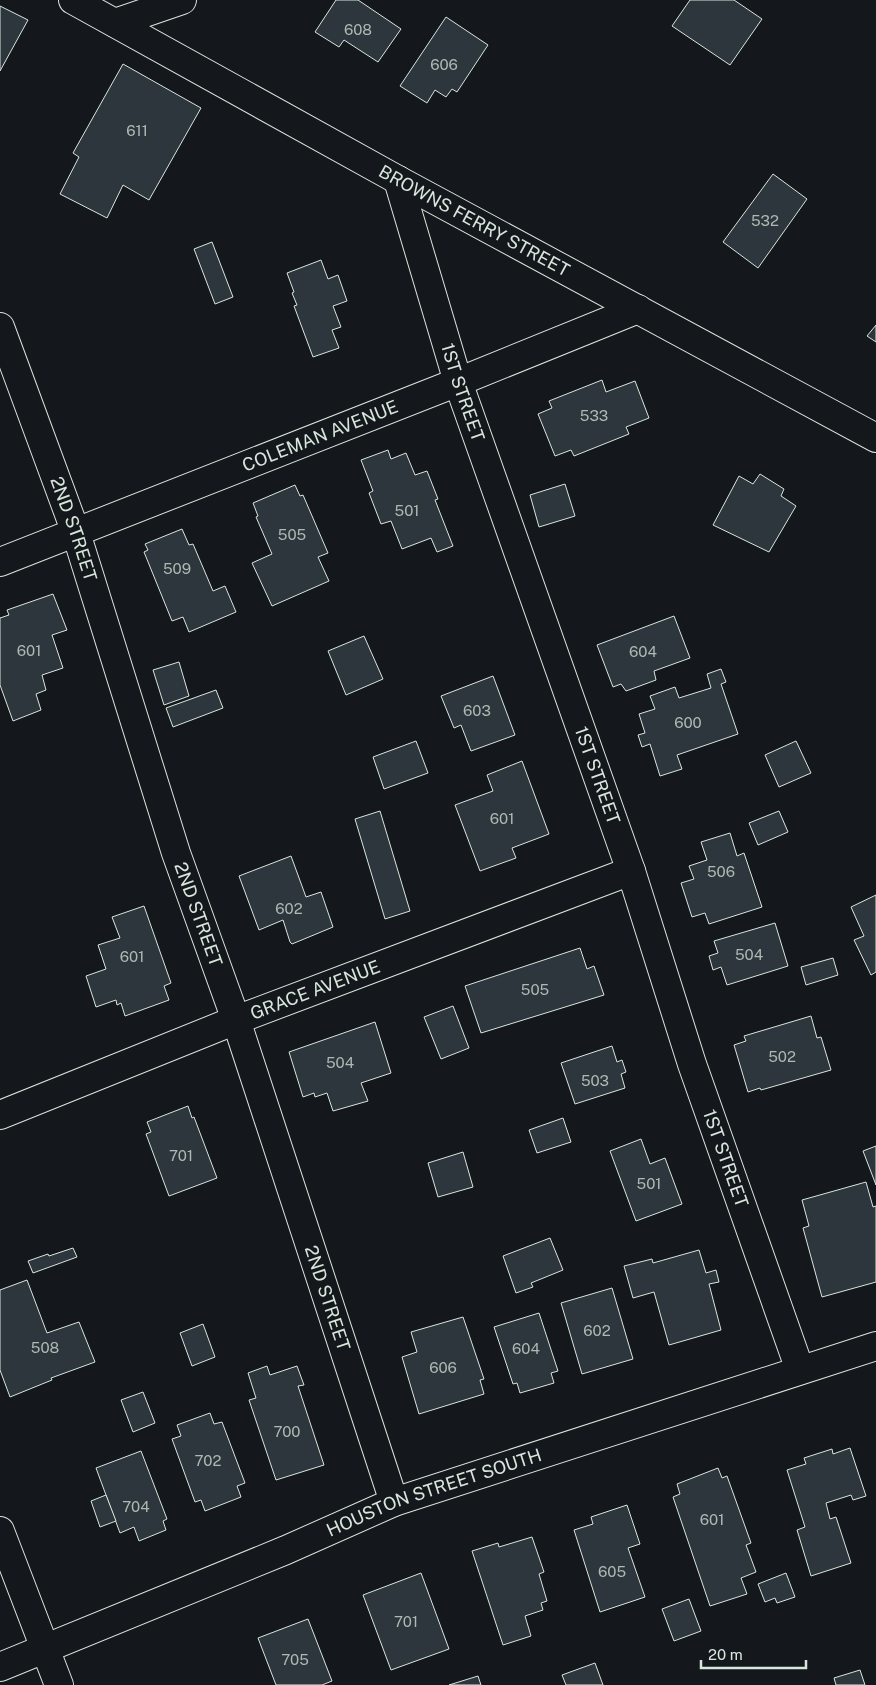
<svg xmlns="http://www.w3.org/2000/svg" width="876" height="1685" font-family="'Public Sans',sans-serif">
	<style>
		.building { fill: #2c363c; stroke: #d8e6dc }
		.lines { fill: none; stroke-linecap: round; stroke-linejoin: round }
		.minor-casing { stroke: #d8e6dc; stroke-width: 30 }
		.tertiary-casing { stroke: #d8e6dc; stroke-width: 30 }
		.minor { stroke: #14181c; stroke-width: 28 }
		.tertiary { stroke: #14181c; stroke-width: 28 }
		.labels { text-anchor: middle; stroke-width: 4; stroke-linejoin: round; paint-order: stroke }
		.number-label { font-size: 15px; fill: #adbab4 }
		.street-label { font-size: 18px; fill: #d8e6dc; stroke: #14181c }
	</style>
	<rect width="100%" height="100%" fill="#14181c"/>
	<!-- building -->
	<g class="building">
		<path d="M336,0H358L401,29L378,62L344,40L339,47L315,32Z"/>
		<path d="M690,0H734L762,19L730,65L672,26Z"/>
		<path d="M0,6L28,20L0,71Z"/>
		<path d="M446,17L488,45L457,92L452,89L446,97L435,90L427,103L400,86Z"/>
		<path d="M123,64L201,108L149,200L123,185L107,218L60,194L79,157L73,153Z"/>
		<path d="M773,174L807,199L758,268L723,242Z"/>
		<path d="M212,242L233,297L215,304L194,249Z"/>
		<path d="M321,260L328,279L338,275L347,301L333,306L341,327L332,330L339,348L313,357L294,306L297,305L292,293L294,292L287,273Z"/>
		<path d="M876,325V342L867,336Z"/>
		<path d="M602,380L606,392L635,381L649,418L626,427L629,434L574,456L571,450L555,456L538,414L552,408L549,401Z"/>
		<path d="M388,450L391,459L406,453L415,475L427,471L438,499L435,500L453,546L437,552L431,538L402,549L391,521L381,524L369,493L373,491L361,460Z"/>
		<path d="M760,474L784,489L781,496L796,506L769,552L713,525L739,476L753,484Z"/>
		<path d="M565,484L575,516L539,527L530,495Z"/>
		<path d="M295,485L300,496L303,495L328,553L318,557L329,581L272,606L252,563L272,554L256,517L258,516L253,503Z"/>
		<path d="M182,529L189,545L193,544L213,591L225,586L236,612L189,632L183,617L172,621L144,552L148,550L145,544Z"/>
		<path d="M53,594L67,630L52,635L63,668L42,675L46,690L36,694L41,710L13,721L0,685V618L9,615L7,610Z"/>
		<path d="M674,616L690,658L654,671L656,680L626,691L621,684L613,687L597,645Z"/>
		<path d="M364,636L383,679L346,695L328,651Z"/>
		<path d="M179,662L189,696L164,705L153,670Z"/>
		<path d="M721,669L726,682L721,684L738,734L677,755L682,769L660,776L650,744L642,747L638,735L645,733L639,714L655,709L650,696L675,687L679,698L711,688L707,674Z"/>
		<path d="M493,676L515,735L471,751L461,725L454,728L441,696Z"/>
		<path d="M216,690L223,708L173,727L166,708Z"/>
		<path d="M416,741L428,773L384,789L373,757Z"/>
		<path d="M796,741L811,773L779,787L765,755Z"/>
		<path d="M522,761L549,834L512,848L516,858L480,871L455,805L493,791L487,775Z"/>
		<path d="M380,811L410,911L385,919L355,819Z"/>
		<path d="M779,811L788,832L758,845L749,823Z"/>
		<path d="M730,833L737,856L744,853L762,907L709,924L705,913L692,917L681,883L694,879L689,866L707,860L701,842Z"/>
		<path d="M291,856L306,897L321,892L333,927L292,944L290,942L283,920L259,930L239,876Z"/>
		<path d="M876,895V972L871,975L854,940L864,936L851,907Z"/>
		<path d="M144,906L171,983L164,986L169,1000L125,1016L121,1003L117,1005L116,1000L96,1007L86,976L106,969L98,945L120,938L112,917Z"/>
		<path d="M775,923L788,966L727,985L721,967L713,970L709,956L718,953L714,941Z"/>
		<path d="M580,948L587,969L594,966L604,995L481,1033L465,986Z"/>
		<path d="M833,958L838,975L806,985L801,967Z"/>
		<path d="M453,1006L469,1048L441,1059L424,1017Z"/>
		<path d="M811,1016L817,1038L821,1037L831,1070L761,1090L760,1088L748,1092L734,1045L746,1041L744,1036Z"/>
		<path d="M375,1022L391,1073L361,1083L368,1101L333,1111L327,1093L315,1097L314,1093L303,1097L289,1052Z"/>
		<path d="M612,1046L617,1062L622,1060L626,1072L621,1074L625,1088L575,1104L561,1063Z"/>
		<path d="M188,1106L192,1118L194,1117L217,1178L169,1196L146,1134L151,1132L147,1122Z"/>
		<path d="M563,1118L571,1142L537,1153L529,1130Z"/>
		<path d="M641,1139L650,1164L665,1158L682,1204L636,1221L610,1151Z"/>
		<path d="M876,1146V1185L863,1151Z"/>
		<path d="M463,1152L473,1187L438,1197L428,1163Z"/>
		<path d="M866,1182L873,1207L876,1206V1282L822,1297L803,1228L809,1226L802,1200Z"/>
		<path d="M550,1238L563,1270L531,1283L533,1287L516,1293L503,1256Z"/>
		<path d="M73,1248L77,1257L33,1273L28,1261L48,1254L49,1256Z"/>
		<path d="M699,1250L706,1273L716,1270L719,1282L709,1284L721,1330L669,1345L654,1292L633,1298L624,1266L652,1259L653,1263Z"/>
		<path d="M27,1280L47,1333L79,1322L95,1362L51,1378L52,1380L10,1397L0,1370V1290Z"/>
		<path d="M612,1288L633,1359L582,1374L561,1303Z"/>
		<path d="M539,1313L558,1371L551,1373L554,1383L520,1393L517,1383L513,1384L494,1327Z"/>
		<path d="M463,1317L484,1379L480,1380L484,1394L419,1414L402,1357L417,1352L411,1332Z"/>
		<path d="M203,1324L215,1357L192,1366L180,1333Z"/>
		<path d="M267,1366L270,1375L297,1366L304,1385L298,1386L324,1465L276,1480L249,1400L256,1398L248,1373Z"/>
		<path d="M143,1392L155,1423L133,1432L121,1400Z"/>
		<path d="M210,1413L214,1424L222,1422L245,1483L237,1486L241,1497L205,1511L201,1500L195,1502L172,1439L181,1436L177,1425Z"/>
		<path d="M850,1448L866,1496L853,1500L851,1495L826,1503L830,1519L836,1517L851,1563L811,1576L797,1530L805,1527L787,1470L806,1464L804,1458L832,1449L833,1454Z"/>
		<path d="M141,1451L167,1519L163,1521L166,1530L139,1541L134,1527L120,1533L96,1468Z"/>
		<path d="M718,1468L722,1478L727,1476L751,1543L746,1545L756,1572L741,1578L747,1594L710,1606L673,1497L680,1494L677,1484Z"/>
		<path d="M106,1495L116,1521L100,1527L91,1501Z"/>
		<path d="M627,1505L640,1544L628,1548L645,1597L600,1612L574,1530L593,1524L591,1517Z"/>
		<path d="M532,1537L544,1572L539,1574L547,1601L541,1603L543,1610L525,1616L531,1636L503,1645L472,1551L498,1543L499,1547Z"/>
		<path d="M421,1573L449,1649L391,1670L363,1595Z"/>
		<path d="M786,1573L795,1597L777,1603L775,1598L765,1602L758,1584Z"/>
		<path d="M689,1599L701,1631L674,1641L662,1609Z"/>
		<path d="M308,1619L332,1681L322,1685H276L258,1638Z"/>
		<path d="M595,1663L603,1685H566L562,1675Z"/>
		<path d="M860,1670L865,1685H836L834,1678Z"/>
		<path d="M478,1676L481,1685H449Z"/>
	</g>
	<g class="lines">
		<defs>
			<g id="minor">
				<path d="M115,23L182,0"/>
				<path id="s1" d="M398,180L458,382L631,871L692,1064L800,1370"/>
				<path id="s2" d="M0,327L76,533L176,853L236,1020L394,1502"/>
				<path id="s3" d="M0,562L458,382L638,309"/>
				<path id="s4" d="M0,1115L236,1020L631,871"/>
			</g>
			<g id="tertiary">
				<path id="s5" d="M73,0L398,180L876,438"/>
				<path d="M0,1531L59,1685"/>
				<path id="s6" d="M0,1667L286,1550L394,1502L876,1346"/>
			</g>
		</defs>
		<!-- minor casing -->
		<use href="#minor" class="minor-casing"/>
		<!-- tertiary casing -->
		<use href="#tertiary" class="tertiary-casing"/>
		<!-- minor -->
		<use href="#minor" class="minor"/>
		<!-- tertiary -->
		<use href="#tertiary" class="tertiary"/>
	</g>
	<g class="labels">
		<!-- number labels -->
		<g class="number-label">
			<text x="358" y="35">608</text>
			<text x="444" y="70">606</text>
			<text x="137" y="136">611</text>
			<text x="765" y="226">532</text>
			<text x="594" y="421">533</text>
			<text x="407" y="516">501</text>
			<text x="292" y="540">505</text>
			<text x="177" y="574">509</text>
			<text x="29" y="656">601</text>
			<text x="643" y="657">604</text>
			<text x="477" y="716">603</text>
			<text x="688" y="728">600</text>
			<text x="502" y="824">601</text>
			<text x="721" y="877">506</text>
			<text x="289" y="914">602</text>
			<text x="749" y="960">504</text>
			<text x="132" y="962">601</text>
			<text x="535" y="995">505</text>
			<text x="782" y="1062">502</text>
			<text x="340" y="1068">504</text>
			<text x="595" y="1086">503</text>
			<text x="181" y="1161">701</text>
			<text x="649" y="1189">501</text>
			<text x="597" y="1336">602</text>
			<text x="45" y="1353">508</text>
			<text x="526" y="1354">604</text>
			<text x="443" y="1373">606</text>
			<text x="287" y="1437">700</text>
			<text x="208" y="1466">702</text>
			<text x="136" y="1512">704</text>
			<text x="712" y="1525">601</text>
			<text x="612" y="1577">605</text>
			<text x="406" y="1627">701</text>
			<text x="295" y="1665">705</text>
		</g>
		<!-- street labels -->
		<g class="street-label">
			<text dy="6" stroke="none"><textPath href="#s5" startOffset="458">BROWNS FERRY STREET</textPath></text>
			<text dy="6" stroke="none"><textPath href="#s1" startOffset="222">1ST STREET</textPath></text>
			<text dy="6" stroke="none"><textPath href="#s3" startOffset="344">COLEMAN AVENUE</textPath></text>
			<text dy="6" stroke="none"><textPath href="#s2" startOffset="215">2ND STREET</textPath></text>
			<text dy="6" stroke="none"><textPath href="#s1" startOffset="628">1ST STREET</textPath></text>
			<text dy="6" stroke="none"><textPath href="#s2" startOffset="620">2ND STREET</textPath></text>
			<text dy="6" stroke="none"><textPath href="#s4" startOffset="339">GRACE AVENUE</textPath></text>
			<text dy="6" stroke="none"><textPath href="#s1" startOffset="1032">1ST STREET</textPath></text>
			<text dy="6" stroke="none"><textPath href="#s2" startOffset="1025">2ND STREET</textPath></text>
			<text dy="6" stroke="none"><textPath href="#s6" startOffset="468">HOUSTON STREET SOUTH</textPath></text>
		</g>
	</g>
	<!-- scale -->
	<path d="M701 1660v8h105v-8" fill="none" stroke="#d8e6dc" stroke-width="2.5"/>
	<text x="708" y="1660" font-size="15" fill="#d8e6dc" stroke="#14181c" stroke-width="4" paint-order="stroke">20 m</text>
</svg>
